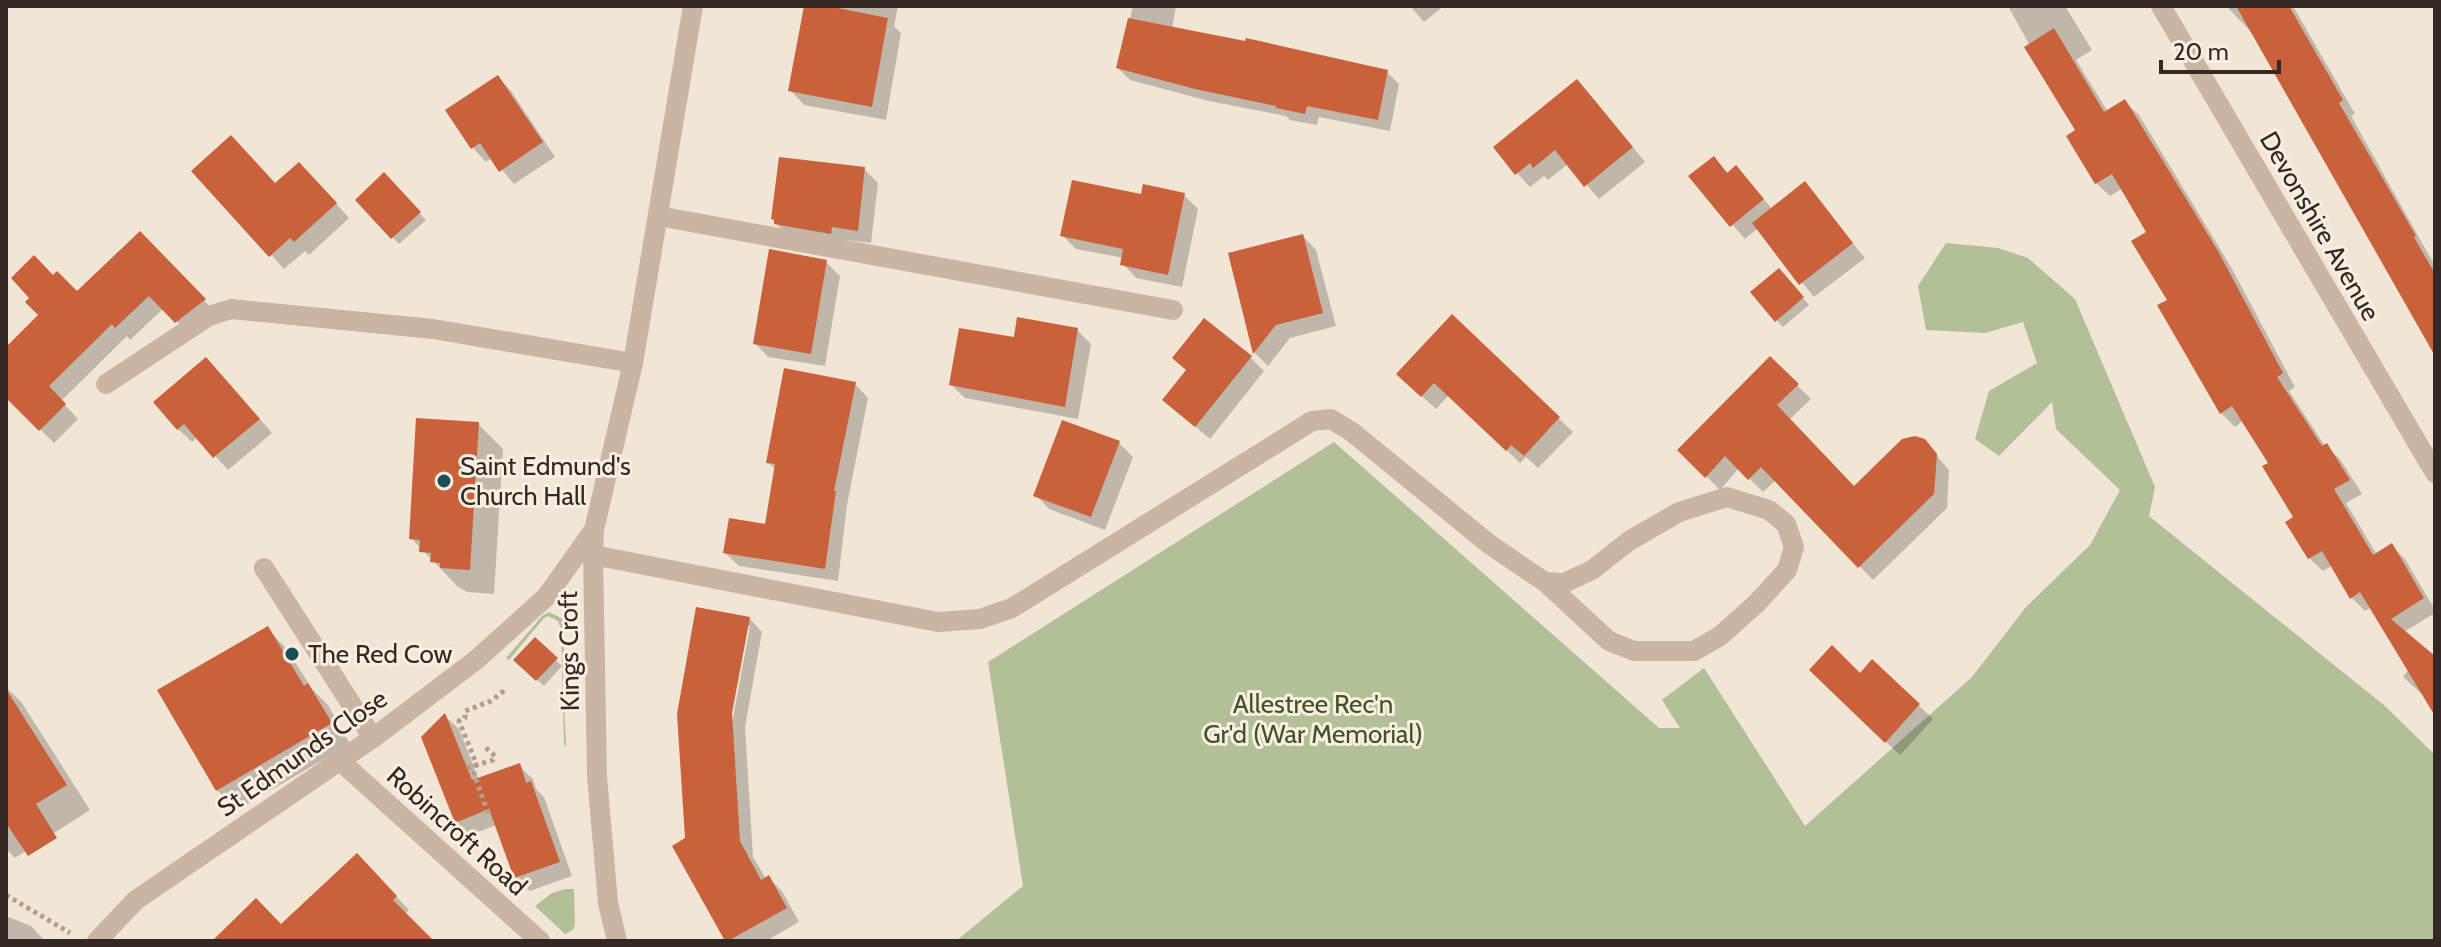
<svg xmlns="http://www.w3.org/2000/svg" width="2441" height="947" font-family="Cabin,sans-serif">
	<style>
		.green { fill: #b1c096 }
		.shadow { fill: #0003; fill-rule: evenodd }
		.building { fill: #c9613b }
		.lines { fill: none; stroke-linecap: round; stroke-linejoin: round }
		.path { stroke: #b49e8c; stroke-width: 5; stroke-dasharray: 4 4; stroke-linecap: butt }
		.service { stroke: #c9b5a2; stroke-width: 20 }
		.minor { stroke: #c9b5a2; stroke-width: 20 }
		.tertiary { stroke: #c9b5a2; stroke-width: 20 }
		.poi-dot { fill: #1a4f55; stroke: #f9efe1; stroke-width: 3 }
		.labels { text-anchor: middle; stroke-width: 6; stroke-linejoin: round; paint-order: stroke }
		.street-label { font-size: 26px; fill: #332924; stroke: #f9efe1 }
		.poi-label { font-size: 26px; fill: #332924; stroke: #f9efe1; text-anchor: start }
		.park-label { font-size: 26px; fill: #415228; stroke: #f9efe1 }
	</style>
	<rect width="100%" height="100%" fill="#f1e5d6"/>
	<!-- green -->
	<g class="green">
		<path d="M1946,243L1998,248L2028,258L2075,299L2155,487L2149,516L2385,706L2435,755V941H956L1023,886L988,662L1334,442L1659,728H1680L1662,700L1704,668L1805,826L1972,677L2026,607L2090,545L2120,490L2056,429L2052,402L1999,456L1975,439L1989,391L2037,363L2023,322L1985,333L1926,330L1918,286Z"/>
		<path d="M549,612L563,619L565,625L563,673L566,747L564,744L561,629L558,621L548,616L544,618L509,660L506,658L542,616Z"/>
		<path d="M565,889H574L575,924L573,930L565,934L535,906L552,893Z"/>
	</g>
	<!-- shadow -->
	<g class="shadow">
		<path d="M806,6H898L894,26L901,33L886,120L804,105L791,91Z"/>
		<path d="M1133,6H1176L1172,29L1387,72L1399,84L1390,131L1319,117L1317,125L1290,120L1286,116L1209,101L1130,80L1118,68Z"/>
		<path d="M1410,6H1444L1424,22Z"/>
		<path d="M2008,6H2065L2092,50L2076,60L2108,112L2125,102L2139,115L2231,267L2295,387L2289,391L2325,446L2340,459L2362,494L2346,503L2377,555L2392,546L2405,559L2435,610V613L2404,632L2435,658V706L2403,677L2409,669L2372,607L2365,611L2351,597L2333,565L2323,571L2309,558L2296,517L2271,463L2243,421L2235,427L2221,413L2169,300L2149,233L2123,188L2110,196L2096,183L2077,131Z"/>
		<path d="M2226,6H2293L2355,114L2351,116L2435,266V352L2255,36Z"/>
		<path d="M498,77L511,91L555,157L514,184L492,158L486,162L473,148L448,111Z"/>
		<path d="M1591,96L1645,162L1599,199L1568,164L1548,180L1544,176L1530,187L1517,173Z"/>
		<path d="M1713,159L1729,174L1749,182L1772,209L1804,184L1865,258L1814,297L1758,228L1745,239L1691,177Z"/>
		<path d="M864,169L878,183L871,243L846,240L844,247L789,237L776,223Z"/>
		<path d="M194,171L276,185L313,178L349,218L309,255L305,251L284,269Z"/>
		<path d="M384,175L426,220L399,244L358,200Z"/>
		<path d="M1184,195L1198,209L1182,287L1136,278L1123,264L1124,258L1076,249L1062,235L1142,196Z"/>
		<path d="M140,233L217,314L190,335L164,308L130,340L127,336L61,401L78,419L54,443L6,395V350L41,315L53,278L77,294Z"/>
		<path d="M1303,236L1316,250L1336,326L1290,338L1268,366L1255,353L1230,255Z"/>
		<path d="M826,262L840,276L825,366L768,357L755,343Z"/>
		<path d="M1785,277L1809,305L1783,327L1777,320Z"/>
		<path d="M1452,317L1573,432L1538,468L1526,457L1520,463L1449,395L1436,409L1412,387Z"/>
		<path d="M1077,330L1091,344L1078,419L965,398L951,385L1015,340Z"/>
		<path d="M1250,357L1264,371L1210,439L1164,400Z"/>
		<path d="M1770,359L1811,399L1789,420L1855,488L1924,441L1949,470L1947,508L1873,580L1776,480L1763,492L1739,468L1720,490L1680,450Z"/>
		<path d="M220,373L272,433L228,470L198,437L192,442L178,429Z"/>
		<path d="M855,384L868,398L847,505L838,581L739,566L725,553L767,526L776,470L768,462Z"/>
		<path d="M478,424L503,449L494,594L467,592L457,586L411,538Z"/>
		<path d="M1119,443L1133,457L1105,530L1049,509L1036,495Z"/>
		<path d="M697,609L749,618L762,632L745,727L753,857L766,879L769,878L782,891L799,922L766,941H727L674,846L687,839L679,715ZM746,626H750L732,723L728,722Z"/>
		<path d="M267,629L287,649L312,689L328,705L350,744L237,810L217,790Z"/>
		<path d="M535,640L562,666L544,686L516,660Z"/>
		<path d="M1872,662L1933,719L1900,755L1825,684L1860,675Z"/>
		<path d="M6,687L22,703L90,810L15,858L6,849Z"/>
		<path d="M445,716L459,729L479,780L519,766L533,779L536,789L544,797L572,876L530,891L516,877L497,825L470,835L456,822Z"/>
		<path d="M370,869L409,910L405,914L431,941H215L281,927Z"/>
		<path d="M6,916L31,926L45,941H6Z"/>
	</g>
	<!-- building -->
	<g class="building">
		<path d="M804,6H827L888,18L872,107L788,91Z"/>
		<path d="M2236,6H2289L2343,100L2339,103L2416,236L2414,237L2435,274V356Z"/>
		<path d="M1128,18L1245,41L1246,38L1388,70L1378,120L1307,106L1305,114L1276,108V106L1195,89L1116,68Z"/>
		<path d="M2054,28L2104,112L2125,99L2218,251L2283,373L2277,377L2322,446L2327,443L2350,480L2334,489L2373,555L2392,543L2424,598L2391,619L2435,656V716L2360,592L2350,599L2322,551L2308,559L2285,522L2293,517L2262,466L2268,463L2232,406L2220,414L2157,305L2167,300L2131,241L2146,232L2112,174L2095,184L2066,136L2075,130L2024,47Z"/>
		<path d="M498,75L543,142L499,172L480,143L471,149L445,110Z"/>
		<path d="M1577,79L1633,147L1584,187L1555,150L1533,168L1530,163L1515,175L1493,147Z"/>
		<path d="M231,135L275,183L299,162L337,203L294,242L290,238L269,257L191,171Z"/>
		<path d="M1714,156L1727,173L1736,165L1764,199L1730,227L1688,176Z"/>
		<path d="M779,157L865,167L858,231L832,227L831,234L774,224V220L771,219Z"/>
		<path d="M384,172L421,212L391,239L355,200Z"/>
		<path d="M1072,180L1141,194L1143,184L1185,193L1168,275L1120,265L1123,249L1060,236Z"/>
		<path d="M1805,181L1853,243L1799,285L1752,223Z"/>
		<path d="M140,231L206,299L175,323L149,296L115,328L112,324L49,386L66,404L39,431L6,398V347L38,315L25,302L29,298L11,278L34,255L53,275L57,271L77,291Z"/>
		<path d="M1303,234L1323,313L1276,325L1253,354L1228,253Z"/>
		<path d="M769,249L827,260L811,354L753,344Z"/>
		<path d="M1779,268L1804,297L1775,322L1750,292Z"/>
		<path d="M1452,314L1560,417L1524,456L1511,445L1506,451L1434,383L1421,397L1396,374Z"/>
		<path d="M1017,317L1078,328L1065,407L949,385L959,328L1014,337Z"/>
		<path d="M1204,318L1252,356L1195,427L1162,400L1186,370L1172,358Z"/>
		<path d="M1770,356L1799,384L1777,405L1854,486L1902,439L1915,436L1925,439L1937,454L1934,494L1858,568L1761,467L1748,480L1725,456L1705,478L1677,450Z"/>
		<path d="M206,357L260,419L213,458L184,424L177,430L153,402Z"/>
		<path d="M784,368L856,382L834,491H836L825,569L723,553L729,518L765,524L775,464L766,463Z"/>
		<path d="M416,418L479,422L470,570L440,568V563L430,562L431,553L419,552L420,540L409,539Z"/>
		<path d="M1062,420L1120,441L1091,517L1033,496Z"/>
		<path d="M696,607L750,617L732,713L740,841L761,880L769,875L787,908L728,941H725L672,846L685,838L677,714Z"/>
		<path d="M268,626L304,686L308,683L332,723L216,791L157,690Z"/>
		<path d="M535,637L558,658L536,681L513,660Z"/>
		<path d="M1832,645L1860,673L1872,659L1920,704L1885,743L1809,670Z"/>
		<path d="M6,689L67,785L36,804L57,838L28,856L6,823Z"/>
		<path d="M445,713L472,780L520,763L526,783L531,781L560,862L514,878L489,809L455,823L421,737Z"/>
		<path d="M357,853L397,896L393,900L434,941H212L256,898L281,924Z"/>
	</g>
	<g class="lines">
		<!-- path -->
		<g class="path">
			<path d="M467,768L493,760L495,756L485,747"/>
			<path d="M488,813L474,774L476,763L459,721L465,718V711L491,701L505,690"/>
			<path d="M6,895L70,933"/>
		</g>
		<!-- service -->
		<g class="service">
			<path d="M593,555L938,622L980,619L1012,608L1312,421L1331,419L1352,432L1489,544L1545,582L1609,641L1634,651H1694L1720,636L1757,603L1787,570L1794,547L1786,524L1769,510L1727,497L1679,512L1629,541L1592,570L1564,583L1545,582"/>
			<path d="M264,568L373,738"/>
		</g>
		<!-- minor -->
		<g class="minor">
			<path d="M2161,6L2435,473"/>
			<path d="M658,216L1173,310"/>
			<path d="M106,384L209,316L231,309L433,329L633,363"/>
			<path d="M339,760L540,941"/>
			<path d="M97,941L136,900L373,738L476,660L546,597L594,530"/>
		</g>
		<!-- tertiary -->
		<path class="tertiary" d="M617,941L608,903L597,776L593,555L594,530L633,363L693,6"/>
	</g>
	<!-- markers -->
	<g class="poi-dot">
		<circle cx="444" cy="481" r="8"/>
		<circle cx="292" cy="654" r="8"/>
	</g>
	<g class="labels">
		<!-- street labels -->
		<g class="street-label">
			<text transform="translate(2320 226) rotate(60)" y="9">Devonshire Avenue</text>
			<text transform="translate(569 651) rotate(-91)" y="9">Kings Croft</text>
			<text transform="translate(302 753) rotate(-35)" y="9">St Edmunds Close</text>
			<text transform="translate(457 831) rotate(42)" y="9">Robincroft Road</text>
		</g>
		<!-- poi labels -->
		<g class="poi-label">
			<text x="460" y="475">Saint Edmund's<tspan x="460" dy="30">Church Hall</tspan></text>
			<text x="308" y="663">The Red Cow</text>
		</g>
		<!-- park labels -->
		<g class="park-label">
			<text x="1313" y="713">Allestree Rec'n<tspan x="1313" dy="30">Gr'd (War Memorial)</tspan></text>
		</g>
	</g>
	<!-- border -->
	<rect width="2441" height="947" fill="none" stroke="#332924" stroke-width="16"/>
	<!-- scale -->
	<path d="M2161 60v12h118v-12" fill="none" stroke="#332924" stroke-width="4"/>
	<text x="2173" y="60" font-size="24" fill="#332924" stroke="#f9efe1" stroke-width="6" paint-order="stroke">20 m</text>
</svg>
